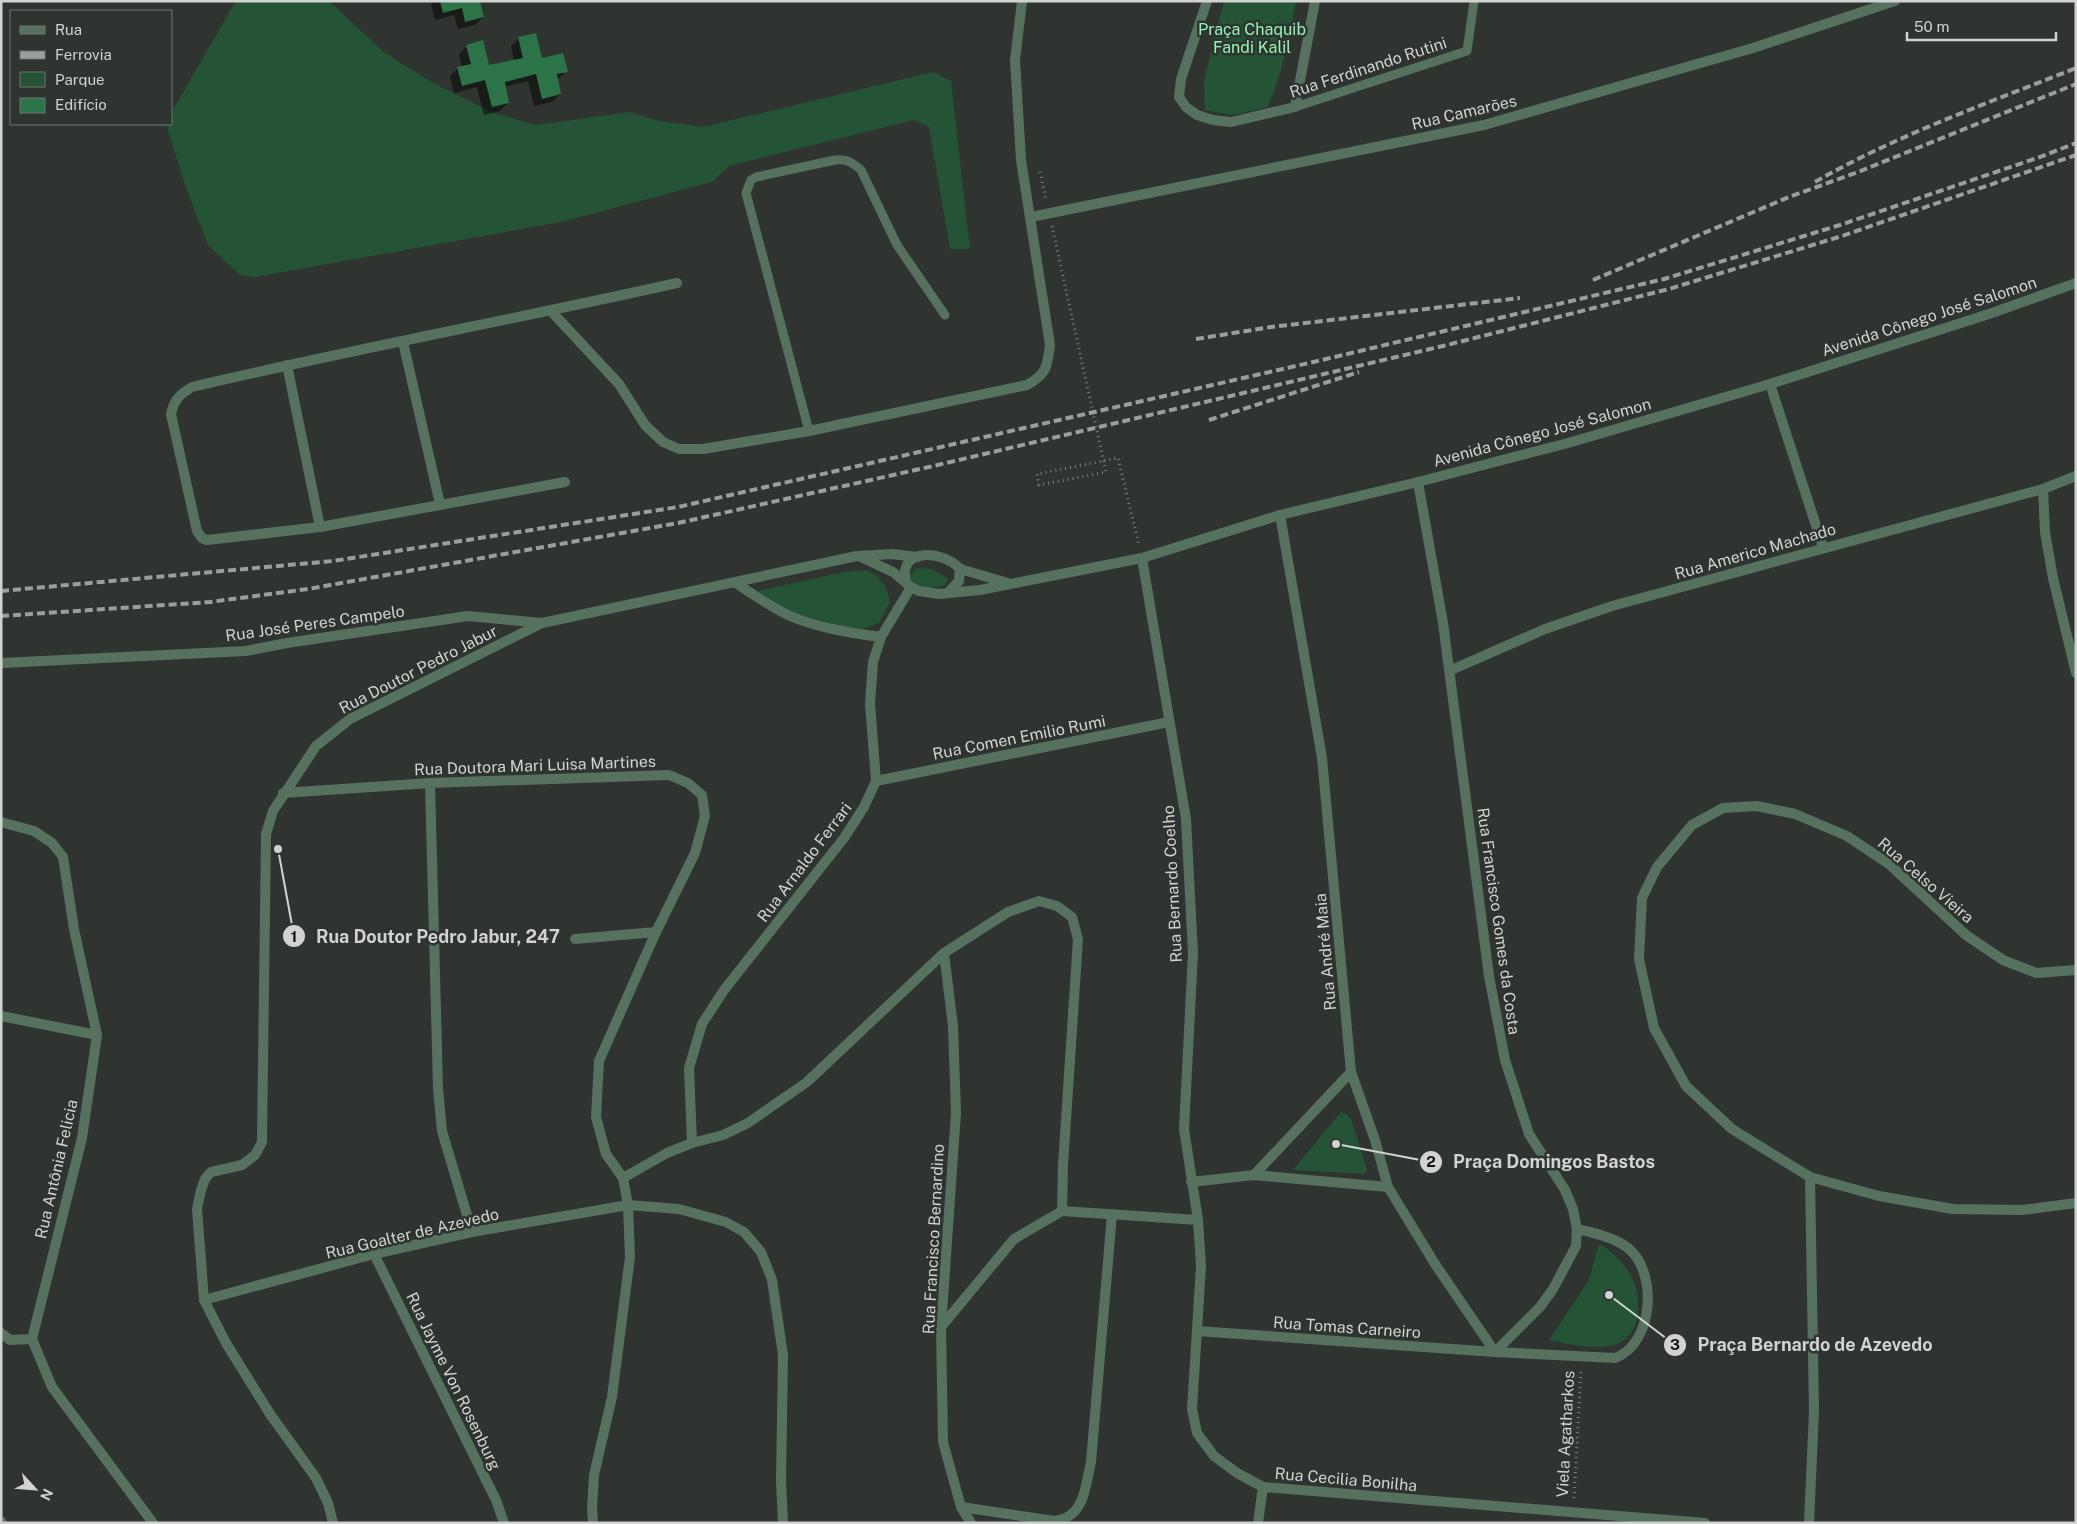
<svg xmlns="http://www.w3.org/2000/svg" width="2077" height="1524" font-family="'Public Sans',sans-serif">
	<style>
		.green { fill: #245335 }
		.shadow { fill: #0007 }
		.building { fill: #2c7448 }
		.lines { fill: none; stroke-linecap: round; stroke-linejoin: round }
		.path { stroke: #7d817e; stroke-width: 3; stroke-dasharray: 1 4; stroke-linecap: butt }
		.service { stroke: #56725e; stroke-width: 9 }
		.minor { stroke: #56725e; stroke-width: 10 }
		.rail { stroke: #9b9f9c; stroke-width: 4; stroke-dasharray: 8 4; stroke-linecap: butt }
		.labels { text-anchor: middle; stroke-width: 5; stroke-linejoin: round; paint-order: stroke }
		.park-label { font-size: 16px; fill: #92f4b3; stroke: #2f3430 }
		.street-label { font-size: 16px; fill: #d0d3d1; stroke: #2f3430 }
		.leader { fill: none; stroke: #d0d3d1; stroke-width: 2 }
		.callout-dot { fill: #d0d3d1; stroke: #2f3430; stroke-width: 2 }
		.mark-label { font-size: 15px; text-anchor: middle; font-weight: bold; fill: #111 }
		.callout-label { font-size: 18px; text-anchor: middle; font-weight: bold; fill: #d0d3d1; stroke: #2f3430; stroke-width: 5; stroke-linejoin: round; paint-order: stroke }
	</style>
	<rect width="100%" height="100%" fill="#2f3430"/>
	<!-- green -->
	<g class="green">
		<path d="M236,1H329L385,53L433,83L491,112L536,125L629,112L659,121L703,127L933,72L951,81L970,249H950L929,127L914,120L729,166L712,182L561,222L255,277L240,275L208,245L185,185L166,124H171V113Z"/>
		<path d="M1224,1H1296C1290,37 1282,73 1268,107L1232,115L1205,110L1204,80Z"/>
		<path d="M916,568L932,569L948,579L945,585L929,588L910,582V575Z"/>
		<path d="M866,570C883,579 886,584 890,602L879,623L862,629L828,624L788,611L758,591L844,572Z"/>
		<path d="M1341,1112L1347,1115L1351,1119L1367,1169L1365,1174L1293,1170Z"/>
		<path d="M1600,1244C1610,1250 1624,1263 1630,1274C1642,1295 1644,1333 1617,1344C1600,1351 1567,1344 1549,1340L1589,1280L1598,1246Z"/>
	</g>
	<!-- shadow -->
	<g class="shadow">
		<path d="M434,1H479L483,17L475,25L458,29L454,15L435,20L431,5Z"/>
		<path d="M519,38L541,59L566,71L557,80L560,94L552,102L534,106L528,81L504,87L508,103L500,111L484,115L477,87L454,93L450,76L458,68L462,67L459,54L467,46L488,67L514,61L511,46Z"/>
	</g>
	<!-- building -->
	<g class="building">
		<path d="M440,1H480L484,17L465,22L462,8L443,13Z"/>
		<path d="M536,33L542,58L563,53L568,72L557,74L561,94L542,99L536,74L505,82L509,103L492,107L485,80L462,86L457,67L471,64L466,45L483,40L489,65L523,58L518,37Z"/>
	</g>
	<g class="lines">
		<!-- path -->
		<g class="path">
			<path d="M1040,172L1046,200"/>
			<path d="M1052,226L1106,472L1039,485L1037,474L1118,458L1139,545"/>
			<path d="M1574,1498L1581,1370"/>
		</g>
		<!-- service -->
		<g class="service">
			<path d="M1295,107L1467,51L1474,1"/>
			<path d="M809,431L746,193L751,180L756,177L835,160C847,159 852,162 861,170L897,245L945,315"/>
		</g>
		<!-- minor -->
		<g class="minor">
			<path d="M1207,1L1181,79L1179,97L1186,107L1197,115L1213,120L1231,122L1295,107L1315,1"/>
			<path d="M1031,217L1484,125L1753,48L1895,1"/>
			<path d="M551,311L619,384L645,425L663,442L679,449H703L809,431L1027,385C1047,374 1047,367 1050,345L1021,160L1015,60L1022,1"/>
			<path d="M403,342L440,504"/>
			<path d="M287,365L320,527"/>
			<path d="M1770,384L1823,547"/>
			<path d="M565,482L320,527L207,540L202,538L197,531L171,414C174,400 180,394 192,387C353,349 516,319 677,283"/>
			<path d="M1418,482L1443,623L1489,976L1505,1060L1529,1134L1565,1190L1573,1209L1577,1229L1576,1246L1553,1289L1540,1307L1495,1352"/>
			<path d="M2043,489L2045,532L2053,578L2076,673"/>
			<path d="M1280,515L1322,758L1351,1072L1375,1140L1388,1187L1435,1264L1495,1352"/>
			<path d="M863,558L893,572L911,587L919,591L939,594L980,590L1142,558L1280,515L1418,482L1568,443L1770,384L1989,314L2076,283"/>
			<path d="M1142,558L1186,819L1193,953L1184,1129L1198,1220L1201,1266L1192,1409L1197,1433L1214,1456L1237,1473L1263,1487L1705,1523"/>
			<path d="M960,569L1008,583"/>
			<path d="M906,582C897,547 944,550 960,569L959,581L948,593"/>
			<path d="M736,583C754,595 771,607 790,616C818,628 851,633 881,637"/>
			<path d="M1,663L246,651L287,643L468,616L541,623"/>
			<path d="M1449,671L1545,629L1612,606L2043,489L2076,476"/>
			<path d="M876,781L1169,722"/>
			<path d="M430,783L438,1088L442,1131L472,1232"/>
			<path d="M283,793L430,783L669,775L688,783L702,795L705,816L695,853L656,932L599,1061L596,1117L606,1154L623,1178L628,1205L630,1257L612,1397L594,1475L592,1508L593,1523"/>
			<path d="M1,822L34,831L52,843L63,857L74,929L97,1035L82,1138L32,1339"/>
			<path d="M575,939L656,932"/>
			<path d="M944,953L953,1026L956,1113L941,1327L943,1442L961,1507L971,1523"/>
			<path d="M2076,970L2036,973L2003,960L1966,935L1889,864L1847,836L1795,814L1757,806L1723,808L1692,825L1657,867L1642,898L1639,959L1654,1028L1686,1086L1732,1129L1810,1177L1879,1196L1953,1209L2022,1210L2076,1203"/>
			<path d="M1,1016L97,1035"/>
			<path d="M692,1143L689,1068L702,1024L724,990L844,838L864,807L876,781L870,704L873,662L881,637L911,587"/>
			<path d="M1254,1175L1351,1072"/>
			<path d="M623,1178L667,1153L692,1143L723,1135L748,1123L807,1082L944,953L1008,912L1039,901L1057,906L1072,917L1078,939L1063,1165L1062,1211"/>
			<path d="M1191,1182L1254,1175L1388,1187"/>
			<path d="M374,1254L496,1500L504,1523"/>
			<path d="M204,1300L374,1254L472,1232L628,1205L679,1209L726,1222L744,1232L761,1252L772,1280L783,1355L781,1481L783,1523"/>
			<path d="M941,1327L1014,1239L1062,1211L1198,1220"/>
			<path d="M1197,1331L1495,1352L1615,1358C1654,1344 1658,1272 1628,1248C1614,1237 1593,1233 1577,1229"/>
			<path d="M1,1333L10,1340L32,1339L52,1387L153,1523"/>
			<path d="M961,1507L1055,1521C1085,1517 1085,1487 1091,1462L1112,1214"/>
			<path d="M1,1521L2,1523"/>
			<path d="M333,1523L328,1503L316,1478L270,1414L226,1343L204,1300L197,1209L201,1190L205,1179L211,1172L242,1165L255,1155L262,1142L266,834L273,811L316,746L350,719L542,623L857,556L892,554L917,557"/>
			<path d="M1258,1523L1263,1487"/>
			<path d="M1809,1523L1814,1411L1810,1177"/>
		</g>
		<!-- rail -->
		<g class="rail">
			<path d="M1815,182C1897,135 1988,103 2076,68"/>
			<path d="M1593,280L1789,197L1858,172L2076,84"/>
			<path d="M1196,339L1271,327L1520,298"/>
			<path d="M1209,420L1359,372"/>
			<path d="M1,591L333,561L678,507L1309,363L1664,279L1840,225L2040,157L2076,143"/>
			<path d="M1,616L210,602L308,589L678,523L929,467L1443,346L1669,289L1842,236L2076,155"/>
		</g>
	</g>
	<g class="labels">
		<!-- park labels -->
		<g class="park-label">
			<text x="1252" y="35">Praça Chaquib<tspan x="1252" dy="18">Fandi Kalil</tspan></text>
		</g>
		<!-- street labels -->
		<g class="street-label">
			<text transform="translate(1368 67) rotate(-18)" y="6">Rua Ferdinando Rutini</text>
			<text transform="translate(1464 112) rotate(-13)" y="6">Rua Camarões</text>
			<text transform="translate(1929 316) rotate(-18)" y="6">Avenida Cônego José Salomon</text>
			<text transform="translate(1542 432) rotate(-15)" y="6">Avenida Cônego José Salomon</text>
			<text transform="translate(1755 551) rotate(-16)" y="6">Rua Americo Machado</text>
			<text transform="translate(315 623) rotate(-8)" y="6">Rua José Peres Campelo</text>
			<text transform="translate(418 669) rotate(-27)" y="6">Rua Doutor Pedro Jabur</text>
			<text transform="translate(1019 737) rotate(-11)" y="6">Rua Comen Emilio Rumi</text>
			<text transform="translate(535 765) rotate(-2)" y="6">Rua Doutora Mari Luisa Martines</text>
			<text transform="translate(804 862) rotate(-53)" y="6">Rua Arnaldo Ferrari</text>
			<text transform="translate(1926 880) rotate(41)" y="6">Rua Celso Vieira</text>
			<text transform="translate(1172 884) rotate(-93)" y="6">Rua Bernardo Coelho</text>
			<text transform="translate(1499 921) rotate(82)" y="6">Rua Francisco Gomes da Costa</text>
			<text transform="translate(1325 952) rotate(-95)" y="6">Rua André Maia</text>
			<text transform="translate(56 1169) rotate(-77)" y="6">Rua Antônia Felicia</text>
			<text transform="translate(412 1233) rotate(-13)" y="6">Rua Goalter de Azevedo</text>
			<text transform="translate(933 1239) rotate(-87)" y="6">Rua Francisco Bernardino</text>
			<text transform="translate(1347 1327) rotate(4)" y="6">Rua Tomas Carneiro</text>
			<text transform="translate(454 1381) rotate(64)" y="6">Rua Jayme Von Rosenburg</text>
			<text transform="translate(1565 1434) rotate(-87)" y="6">Viela Agatharkos</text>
			<text transform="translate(1346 1479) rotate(5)" y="6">Rua Cecilia Bonilha</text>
		</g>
	</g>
	<!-- callouts -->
	<path class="leader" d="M278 849L294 936M1336 1144L1431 1162M1609 1295L1675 1345"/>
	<g class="callout-dot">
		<circle cx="278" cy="849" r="5"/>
		<circle cx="1336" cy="1144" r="5"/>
		<circle cx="1609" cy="1295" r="5"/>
		<circle cx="294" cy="936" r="12"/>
		<circle cx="1431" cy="1162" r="12"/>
		<circle cx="1675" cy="1345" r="12"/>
	</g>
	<g class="mark-label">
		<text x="294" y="942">1</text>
		<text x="1431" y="1167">2</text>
		<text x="1675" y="1350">3</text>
	</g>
	<g class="callout-label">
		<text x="438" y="943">Rua Doutor Pedro Jabur, 247</text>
		<text x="1554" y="1168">Praça Domingos Bastos</text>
		<text x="1815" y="1351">Praça Bernardo de Azevedo</text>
	</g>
	<!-- border -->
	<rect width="2077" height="1524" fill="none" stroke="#d0d3d1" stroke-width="5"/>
	<!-- legend -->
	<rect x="10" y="10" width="162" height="115" fill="#2f3430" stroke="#6f7470"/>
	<rect x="20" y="26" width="25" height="8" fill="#56725e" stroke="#6f7470"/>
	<text x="55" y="35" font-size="15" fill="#d0d3d1">Rua</text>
	<rect x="20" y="51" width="25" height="8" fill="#9b9f9c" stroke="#6f7470"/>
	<text x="55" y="60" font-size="15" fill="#d0d3d1">Ferrovia</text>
	<rect x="20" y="72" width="25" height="15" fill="#245335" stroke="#6f7470"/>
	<text x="55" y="85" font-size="15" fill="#d0d3d1">Parque</text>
	<rect x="20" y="98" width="25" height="15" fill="#2c7448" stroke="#6f7470"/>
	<text x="55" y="110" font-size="15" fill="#d0d3d1">Edifício</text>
	<!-- north arrow -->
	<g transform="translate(35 1489) rotate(116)" stroke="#2f3430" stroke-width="4" paint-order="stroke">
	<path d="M0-4L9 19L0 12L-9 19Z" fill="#d0d3d1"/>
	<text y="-8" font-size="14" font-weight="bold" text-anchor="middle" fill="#d0d3d1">N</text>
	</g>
	<!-- scale -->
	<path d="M1907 32v8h149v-8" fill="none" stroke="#d0d3d1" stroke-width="2.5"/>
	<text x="1914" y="32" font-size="15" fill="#d0d3d1" stroke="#2f3430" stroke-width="4" paint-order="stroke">50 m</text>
</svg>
